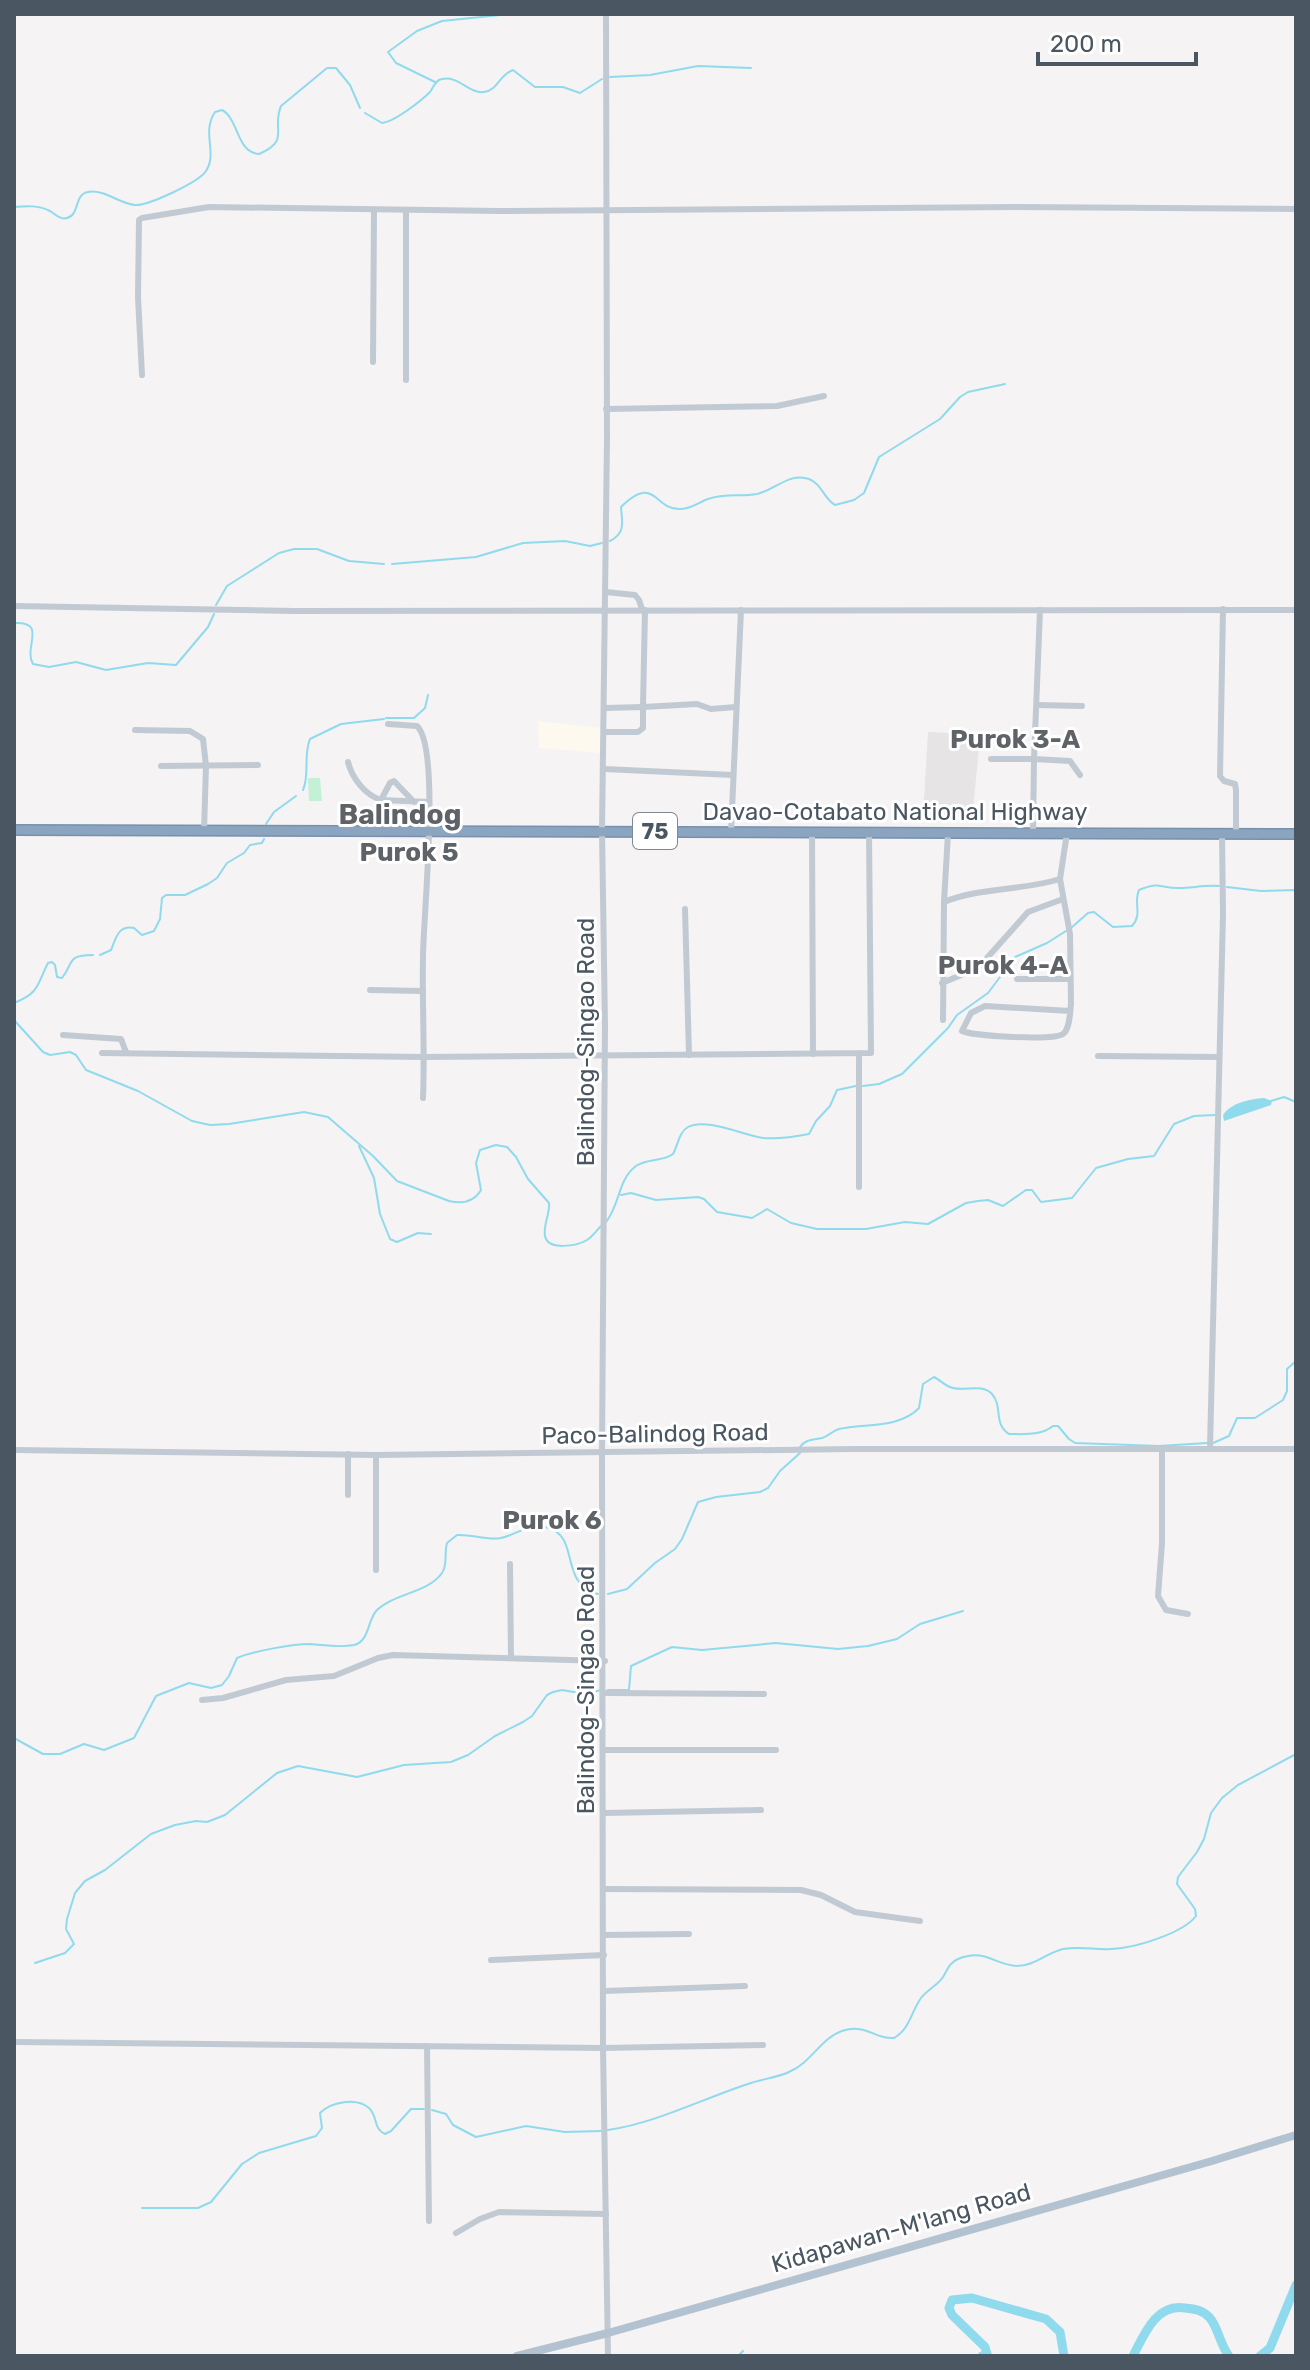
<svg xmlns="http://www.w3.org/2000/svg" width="1310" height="2370" font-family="Rubik,sans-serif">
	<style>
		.commercial { fill: #fdf9ef }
		.education { fill: #e6e4e5 }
		.green { fill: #c3f1d5 }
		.water { fill: #90daee }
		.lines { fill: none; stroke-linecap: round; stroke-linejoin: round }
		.stream { stroke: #90daee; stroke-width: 2 }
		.river { stroke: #90daee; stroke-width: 9 }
		.highway-casing { stroke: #7690ad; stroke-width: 12 }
		.minor { stroke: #c1cad2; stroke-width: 6 }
		.major { stroke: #b3c2d1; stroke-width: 8 }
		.highway { stroke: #8ba5c1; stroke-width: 9 }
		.labels { text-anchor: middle; stroke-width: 6; stroke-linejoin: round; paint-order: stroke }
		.shield { fill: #fff; stroke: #808990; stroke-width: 2 }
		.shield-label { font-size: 22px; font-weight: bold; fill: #4a5661 }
		.street-label { font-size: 24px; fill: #4a5661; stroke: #fff }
		.neighbourhood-label { font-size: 26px; font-weight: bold; fill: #5f6368; stroke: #fff }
		.quarter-label { font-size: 28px; font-weight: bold; fill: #5f6368; stroke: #fff }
	</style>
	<rect width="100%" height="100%" fill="#f5f3f3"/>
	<!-- commercial -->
	<path class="commercial" d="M538,721L602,728V753L539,748Z"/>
	<!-- education -->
	<path class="education" d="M928,732L972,734L971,747L979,748L972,820L923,817Z"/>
	<!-- green -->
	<path class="green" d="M308,778H320L322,801H309Z"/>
	<!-- water -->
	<path class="water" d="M1264,1098L1272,1101L1271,1105L1224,1121L1223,1115C1231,1103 1249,1099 1264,1098Z"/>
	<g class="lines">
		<!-- stream -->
		<g class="stream">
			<path d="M610,77L650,75L698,66L751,68"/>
			<path d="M435,82L396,63L388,52L417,31L442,21L510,14"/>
			<path d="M365,113L382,123C394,122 421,101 430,92C434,87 435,80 442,79C458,75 469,94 484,92C497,91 499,75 513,70L535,87H563L580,93L602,79"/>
			<path d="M14,207C26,206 39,205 50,211C55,214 60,220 67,218C80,215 74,194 88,192C104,189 120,204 135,205C148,206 199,182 206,171C218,153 201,133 215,112L222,110C239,119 236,152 259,154C291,140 271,130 281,106L327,68H336L350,85L360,108"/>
			<path d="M610,541C626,533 622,522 621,507C655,474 654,509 679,509C690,510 699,502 708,499C725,493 741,497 757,494C775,490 790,472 809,479C822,484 824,499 835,505L854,500L864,493L879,457L940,419L960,397L968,392L1005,384"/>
			<path d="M392,564L476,557L523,543L565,541L590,546L602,543"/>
			<path d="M216,605L227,586L279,553L294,549H317L349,561L384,564"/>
			<path d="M14,623C48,621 23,648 33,664L49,667L76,662L106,670L148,663L176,665L208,627L214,614"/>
			<path d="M386,718H414L425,708L428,695"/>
			<path d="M303,790C310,774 303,756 310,739L341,724L384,719"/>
			<path d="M266,824L274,812L296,796"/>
			<path d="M1227,887L1261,891L1296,890"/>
			<path d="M1071,928L1088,913L1094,912L1113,927L1132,926C1143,914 1133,903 1139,890C1161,881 1159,888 1178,888C1192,888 1204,885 1219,886"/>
			<path d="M100,955L111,950C116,938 118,925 134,928L142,935L154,931L160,919L162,898L166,895H185L208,884L217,878L227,863L244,853L250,845L262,843L264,839"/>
			<path d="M14,1003C40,993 37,984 48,963L52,962L55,965L57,977L62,978C74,963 66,955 93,955"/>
			<path d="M14,1020L43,1052L50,1055L70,1052L76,1055L86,1070L138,1091L192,1121L210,1125L229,1124L304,1112L328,1117L373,1156L397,1181L449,1201C462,1204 474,1202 481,1190L476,1163L480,1150L496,1145L507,1147L516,1157L528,1179L549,1203C550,1214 543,1225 545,1236C548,1251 577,1246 587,1240C592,1237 596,1231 601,1226"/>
			<path d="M863,1086L879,1084L902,1074L948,1028L957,1015L988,993L1015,957L1047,943L1066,931"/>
			<path d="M1271,1101L1284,1097L1296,1102"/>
			<path d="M359,1146L374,1178L380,1214L390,1239L397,1242L418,1233L431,1234"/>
			<path d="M621,1195L631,1193L656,1200L698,1197L704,1199L717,1212L752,1218L767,1209L791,1223L817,1229H866L905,1222L928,1224L966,1203L978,1201L988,1200L1003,1206L1026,1190H1032L1041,1202L1072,1198L1096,1168L1128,1159L1154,1156L1174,1124L1194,1116L1215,1115"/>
			<path d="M606,1222C620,1205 618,1179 636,1166C648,1158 662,1162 673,1154C678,1145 679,1132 688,1127C706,1117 745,1136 764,1138C779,1139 794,1137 809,1134L816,1121L830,1106L837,1090L856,1086"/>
			<path d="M1213,1443L1229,1436L1237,1418H1255L1283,1400L1287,1391V1369L1296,1361"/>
			<path d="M800,1447C806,1439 812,1440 822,1438C829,1436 832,1431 839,1429C864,1423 899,1429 919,1408L923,1384L934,1377C940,1380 944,1385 950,1387C963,1393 981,1382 992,1394C1003,1406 993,1424 1009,1434C1023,1434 1041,1436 1053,1426H1058L1069,1439L1075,1443L1159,1446L1207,1443"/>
			<path d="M608,1594L627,1589L655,1563L675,1549L682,1539L698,1502L716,1497L760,1492L768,1488L780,1471L800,1453"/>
			<path d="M608,1690H629L631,1666L672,1647L702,1650L776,1643L838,1649L868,1646L897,1639L920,1624L963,1611"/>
			<path d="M14,1738L43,1754H60L84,1744L104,1750L134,1738L156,1696L189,1683L211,1688L222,1685L229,1676L237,1658C254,1651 292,1644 310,1644C325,1645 340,1648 354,1645C370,1641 367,1620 377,1610C395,1593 428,1593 442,1573C448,1564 444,1553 447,1543L457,1535C472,1534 487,1541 501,1538C519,1534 529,1522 549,1528C580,1538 559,1584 598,1594"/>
			<path d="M35,1963L65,1953L74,1944L66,1929L67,1919L75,1893L85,1881L105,1870L151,1834L175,1825L196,1821L207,1822L225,1815L277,1773L298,1766L357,1777L404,1765L451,1762L468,1755L495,1736L523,1722L532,1716L547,1695L553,1692L562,1690L586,1694L601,1690"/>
			<path d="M432,2110L446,2114L453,2125L476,2137L526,2126L565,2132L601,2131"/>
			<path d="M608,2130C656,2123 702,2099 748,2084C761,2079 776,2078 789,2072C811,2063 821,2038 842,2031C867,2023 875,2040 894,2038C910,2029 911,2012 921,1998C927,1990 938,1985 943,1977C948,1969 949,1963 958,1959C986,1948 994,1965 1017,1966C1035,1966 1046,1953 1063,1949C1080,1946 1095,1950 1112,1949C1134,1948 1182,1934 1196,1916L1195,1909L1177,1884L1178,1877L1197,1852L1204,1839L1211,1813L1222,1798L1238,1785L1296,1754"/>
			<path d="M142,2208H198L211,2202L242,2164L259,2153L316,2136L322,2128L320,2113C331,2102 356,2097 369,2108C378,2116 373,2129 385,2134L391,2131L411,2109H424"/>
			<path d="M738,2356L743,2351"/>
		</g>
		<!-- river -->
		<g class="river">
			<path d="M982,2356L987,2354L985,2347L952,2315L949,2308L952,2300L972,2298L1046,2319L1060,2332L1064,2356"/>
			<path d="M1133,2356C1144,2335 1156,2303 1185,2308C1195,2309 1202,2310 1209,2317C1218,2326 1220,2345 1229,2356"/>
			<path d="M1260,2356L1270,2348L1296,2285"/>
		</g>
		<defs>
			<path id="highway" d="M14,830L1296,834"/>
		</defs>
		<!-- highway casing -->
		<use href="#highway" class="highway-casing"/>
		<!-- minor -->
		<g class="minor">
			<path d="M606,14L607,438L602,831L605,1025L602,1454L603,2048L608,2356"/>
			<path d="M373,362L374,210"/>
			<path d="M142,375L138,297L139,220L142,218L209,207L499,211L1015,207L1296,209"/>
			<path d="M406,380V210"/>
			<path d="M606,409L777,406L824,396"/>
			<path d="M606,592L635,595L639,600L642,609"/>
			<path d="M14,606L293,611L1296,610"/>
			<path d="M1223,609L1220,776L1224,781L1235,784L1236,790V834"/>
			<path d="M645,610L643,707L697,704L711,709L736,707"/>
			<path d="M1037,705L1082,706"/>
			<path d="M388,724L417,726C441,748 423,918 423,957C422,1004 425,1051 423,1098"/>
			<path d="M135,730L190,731L203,739L206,766L204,831"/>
			<path d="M604,732H638L643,728V707L605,708"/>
			<path d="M991,759H1034L1040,610"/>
			<path d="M348,762C352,778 365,795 381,800"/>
			<path d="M161,766L258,765"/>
			<path d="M604,769L733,775"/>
			<path d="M414,802L394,781L390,783L381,800L429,802"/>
			<path d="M812,831L813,1054"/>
			<path d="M731,832L741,610"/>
			<path d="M1033,833L1034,759L1070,761L1080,775"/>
			<path d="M1067,833L1060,879L1070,934L1071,1004C1070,1012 1070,1029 1063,1034C1055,1041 972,1036 962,1031L971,1013L985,1006L1070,1011"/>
			<path d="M944,902C981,887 1022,891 1060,879"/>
			<path d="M685,909L689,1055"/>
			<path d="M1017,979H1070"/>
			<path d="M942,983L978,968L1028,912L1063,899"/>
			<path d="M370,990L423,991"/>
			<path d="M943,1020L944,902L948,833"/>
			<path d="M63,1035L121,1039L126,1052"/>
			<path d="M102,1053L425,1057L871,1053L869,832"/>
			<path d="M1098,1056L1219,1057"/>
			<path d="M859,1187V1053"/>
			<path d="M1210,1448L1223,914L1222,834"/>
			<path d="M1162,1449V1543L1158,1596L1166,1610L1188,1614"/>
			<path d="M14,1450L376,1455L853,1449H1296"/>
			<path d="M348,1495V1454"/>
			<path d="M510,1564L511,1658"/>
			<path d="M376,1570V1455"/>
			<path d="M605,1693L764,1694"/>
			<path d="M202,1700L223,1698L286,1680L334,1676L378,1658L393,1655L605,1661"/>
			<path d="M604,1750H776"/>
			<path d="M604,1813L761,1810"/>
			<path d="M604,1889L801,1890L821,1895L855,1912L920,1921"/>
			<path d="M604,1935L689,1934"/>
			<path d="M491,1960L604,1955"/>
			<path d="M604,1991L745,1986"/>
			<path d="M14,2042L603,2048L763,2045"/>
			<path d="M427,2046L429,2221"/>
			<path d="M456,2233L480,2219L499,2212L606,2214"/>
		</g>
		<!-- major -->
		<path class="major" d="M517,2356L608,2333L1212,2161L1296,2135"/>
		<!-- highway -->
		<use href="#highway" class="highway"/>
	</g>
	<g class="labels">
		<!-- shield labels -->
		<rect class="shield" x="633" y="813" width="44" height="36" rx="6"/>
		<g class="shield-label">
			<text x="655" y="839">75</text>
		</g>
		<!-- street labels -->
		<g class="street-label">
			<text x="895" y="820">Davao-Cotabato National Highway</text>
			<text transform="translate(586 1042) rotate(-90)" y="8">Balindog-Singao Road</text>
			<text transform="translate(655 1434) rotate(-1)" y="8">Paco-Balindog Road</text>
			<text transform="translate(586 1690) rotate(-90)" y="8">Balindog-Singao Road</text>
			<text transform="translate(901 2228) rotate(-16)" y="8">Kidapawan-M'lang Road</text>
		</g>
		<!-- neighbourhood labels -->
		<g class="neighbourhood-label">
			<text x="1015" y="748">Purok 3-A</text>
			<text x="409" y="861">Purok 5</text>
			<text x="1003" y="974">Purok 4-A</text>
			<text x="552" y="1529">Purok 6</text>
		</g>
		<!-- quarter labels -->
		<g class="quarter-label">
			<text x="400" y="824">Balindog</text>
		</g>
	</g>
	<!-- border -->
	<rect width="1310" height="2370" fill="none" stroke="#4a5661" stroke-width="32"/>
	<!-- scale -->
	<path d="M1038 52v12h158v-12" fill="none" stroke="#4a5661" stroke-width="4"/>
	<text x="1050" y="52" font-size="24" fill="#4a5661" stroke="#ffffff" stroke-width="6" paint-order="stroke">200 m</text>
</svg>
